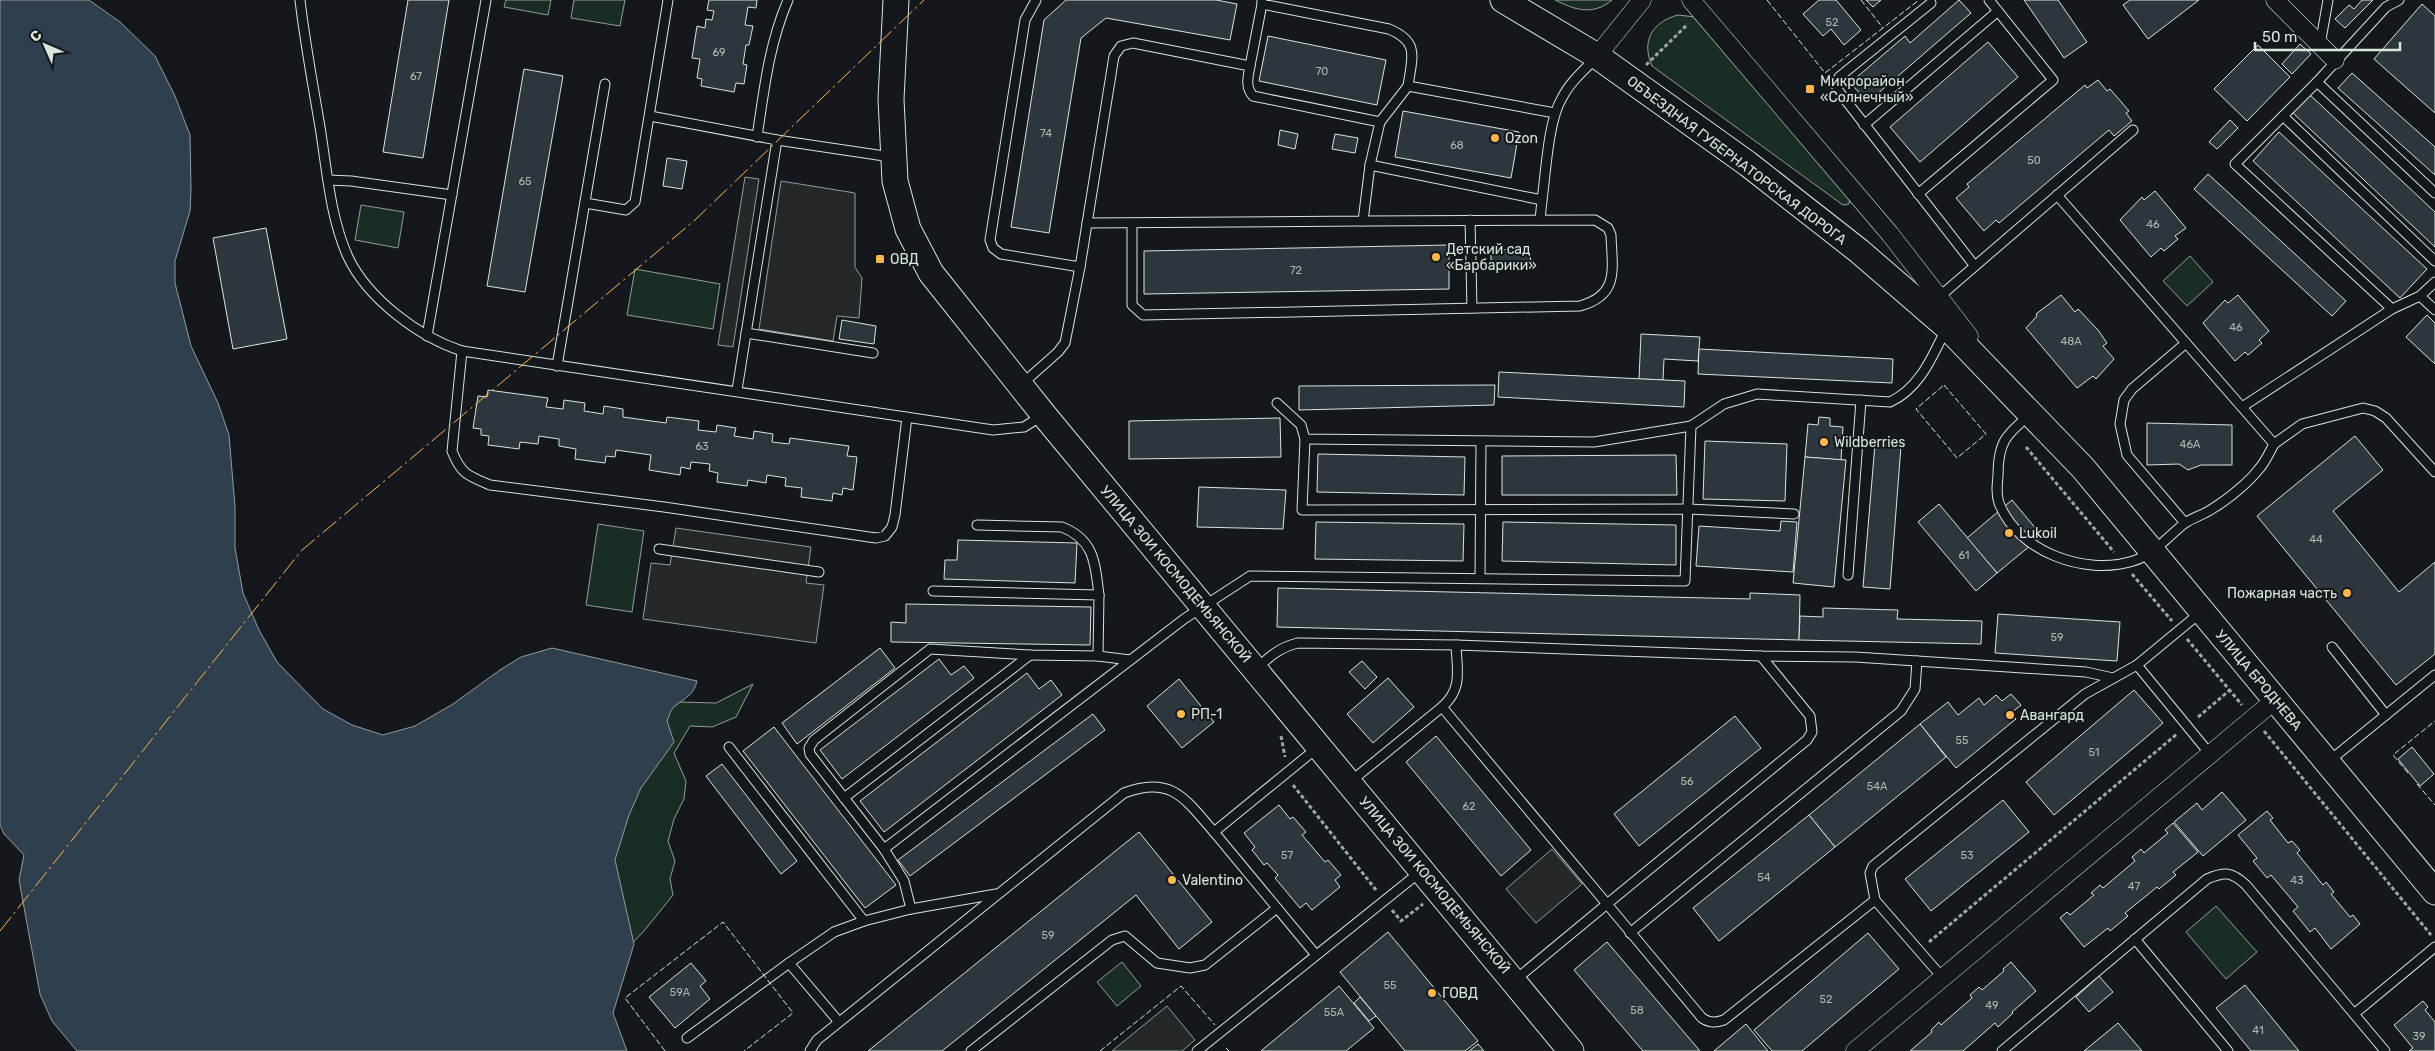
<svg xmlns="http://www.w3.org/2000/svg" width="2435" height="1051" font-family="Rubik,sans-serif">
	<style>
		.green { fill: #1a2d24; stroke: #939e99 }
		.parking { fill: #24282b; stroke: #939e99 }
		.water { fill: #2f3f4d; stroke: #939e99 }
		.building { fill: #2c363c; stroke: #d8e6dc }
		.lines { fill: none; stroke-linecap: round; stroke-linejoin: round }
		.lane-casing { stroke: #d8e6dc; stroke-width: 11 }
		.street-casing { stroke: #d8e6dc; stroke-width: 19 }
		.secondary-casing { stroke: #d8e6dc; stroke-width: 27 }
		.path { stroke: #9da8a2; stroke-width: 3; stroke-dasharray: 4 2.5; stroke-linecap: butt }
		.lane { stroke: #14181c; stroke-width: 9 }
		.street { stroke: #14181c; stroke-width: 18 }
		.secondary { stroke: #14181c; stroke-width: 25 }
		.fence { stroke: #d8e6dc; stroke-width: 1; stroke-dasharray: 6 2.5; stroke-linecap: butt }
		.power { stroke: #ffb74d; stroke-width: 1; stroke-dasharray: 18 4 2.5 4; stroke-linecap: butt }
		.poi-dot { fill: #ffb74d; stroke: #14181c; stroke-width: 2 }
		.labels { text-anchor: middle; stroke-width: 4; stroke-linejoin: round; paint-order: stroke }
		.number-label { font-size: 11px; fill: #adbab4 }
		.poi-label { font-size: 14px; fill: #d8e6dc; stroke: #14181c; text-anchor: start }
		.street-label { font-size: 14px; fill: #d8e6dc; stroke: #14181c }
	</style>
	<rect width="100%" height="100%" fill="#14181c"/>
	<!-- green -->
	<g class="green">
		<path d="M506,0H551L548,15L504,7Z"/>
		<path d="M574,0H625L620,26L571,18Z"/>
		<path d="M1555,0H1612C1593,16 1575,10 1555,0Z"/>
		<path d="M1678,15L1695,17L1850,198L1849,204L1843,205L1652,66C1641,41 1652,22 1678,15Z"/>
		<path d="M361,205L404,212L398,248L355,240Z"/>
		<path d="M2190,256L2213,282L2187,306L2163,281Z"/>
		<path d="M635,269L720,284L713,329L627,315Z"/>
		<path d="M598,524L644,531L632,612L586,605Z"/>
		<path d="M753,684L736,717L712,727L690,726L674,753L686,781L684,799L674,819L668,841L675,861L670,879L673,895L644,931L599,978L613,799L644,731L680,702L716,703Z"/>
		<path d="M2216,906L2257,952L2226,979L2186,932Z"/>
		<path d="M1122,962L1141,986L1117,1006L1097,982Z"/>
	</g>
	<!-- parking -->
	<g class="parking">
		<path d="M745,177L759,179L733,347L718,345Z"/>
		<path d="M781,181L855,193V267L862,278L859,318L837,316L833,341L759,329Z"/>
		<path d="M676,528L811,547L806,583L824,585L816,643L643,619L651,563L670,565Z"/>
		<path d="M1552,849L1582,884L1536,923L1506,889Z"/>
		<path d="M1167,1006L1195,1040L1182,1051H1112Z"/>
	</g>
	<!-- water -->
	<path class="water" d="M0,0H89L120,22L155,56L175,96L190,135L191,190L190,211L175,261V283L191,346L218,403L229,435L235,507V548L243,593L259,630L277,662L323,709L352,725L383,735L415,726L453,704L500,670L521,657L552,648L697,681C694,695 685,698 675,706C671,709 669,716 667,721L674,742L641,788L629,815L615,860L634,944L613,1013L627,1051H77L52,1021L40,994L19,880L24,855L4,834L0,825Z"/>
	<!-- building -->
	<g class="building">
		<path d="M408,0H449L423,158L383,152Z"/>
		<path d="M709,0H757L756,8L748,7L745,25L753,26L749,45H746L743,64L747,65L744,84L736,83L734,92L701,86L702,79L697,78L700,59L692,58L697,26L705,28L706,19L712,20L714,11L707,10Z"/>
		<path d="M1066,0H1216L1237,4L1230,40L1106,18L1081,38L1049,233L1011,227L1044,20Z"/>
		<path d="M1819,0H1836L1861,30L1844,45L1831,29L1823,36L1803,14Z"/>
		<path d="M1866,0H1881L1873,7Z"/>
		<path d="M1959,0L1971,13L1868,102L1850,83L1905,36L1910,43Z"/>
		<path d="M2024,0H2058L2087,42L2064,58Z"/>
		<path d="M2130,0H2199L2148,39L2123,5Z"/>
		<path d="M2362,0H2373L2345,28L2335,19L2349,5L2354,9Z"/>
		<path d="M2422,4L2435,16V113L2374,59Z"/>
		<path d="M1268,36L1386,60L1377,105L1259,81Z"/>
		<path d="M1988,42L2018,77L1920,162L1890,127Z"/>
		<path d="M2300,44L2311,54L2292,74L2282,64Z"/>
		<path d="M2258,45L2290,77L2247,121L2214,89Z"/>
		<path d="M524,69L563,76L525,292L487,286Z"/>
		<path d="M2352,73L2435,147V175L2338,88Z"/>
		<path d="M2098,80L2107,91L2110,89L2129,111L2126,113L2132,121L2114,136L2109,130L1999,223L1996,220L1984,231L1956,198L1969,187L1967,184L2085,85L2087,88Z"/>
		<path d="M2309,94L2435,212V247L2292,112Z"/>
		<path d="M1403,111L1519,132L1511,178L1395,157Z"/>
		<path d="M2230,120L2238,128L2217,149L2209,142Z"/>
		<path d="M1280,130L1298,134L1295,149L1278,145Z"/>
		<path d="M2279,132L2427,269L2400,298L2253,161Z"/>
		<path d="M1335,134L1358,138L1355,153L1332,149Z"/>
		<path d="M667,158L687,161L682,189L663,186Z"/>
		<path d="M2208,174L2346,301L2332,316L2194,189Z"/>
		<path d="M2155,191L2186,228L2175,236L2178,239L2164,251L2161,248L2151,257L2120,220L2142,197L2144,200Z"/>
		<path d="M266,228L287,339L233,349L213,238Z"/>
		<path d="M1449,245V289L1144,294V251Z"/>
		<path d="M1530,249L1531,267H1491V250Z"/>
		<path d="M2061,295L2075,312L2078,309L2098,330L2107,343L2103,346L2114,359L2096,379L2093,376L2077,388L2026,328L2037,316L2036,314Z"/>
		<path d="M2238,295L2269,331L2259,340L2262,343L2248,355L2245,352L2235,361L2203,323L2225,300L2228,303Z"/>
		<path d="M2427,315L2435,323V364L2406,337Z"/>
		<path d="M842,320L876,326L874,344L839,339Z"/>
		<path d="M1641,334L1700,337L1698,361L1664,359L1663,380L1639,379Z"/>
		<path d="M1699,349L1893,359L1892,383L1698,374Z"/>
		<path d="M1499,372L1685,381L1684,407L1498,397Z"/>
		<path d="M1495,385L1494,405L1299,410V386Z"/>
		<path d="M488,390L548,398L546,407L563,409L564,400L585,403L584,411L603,414L604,406L623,409V417L666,423L667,417L699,421L698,430L716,432L717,425L736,428L734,436L753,439L754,431L773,434L772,442L789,444L790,438L849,446L847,456L857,457L853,490L843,488L842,495L833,493L832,501L801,497L802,488L785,486L786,478L767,475L766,483L748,480L747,486L717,482L718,473L709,471L710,464L691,462L690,469L681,467L680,475L649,470L651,455L616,450L615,457L606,456L605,463L575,459L576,449L559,446V439L539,436L538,444L520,442L519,449L488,445L489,436L481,435V429L473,428L478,396L487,397Z"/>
		<path d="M1819,417L1830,418V426L1843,427L1841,460L1805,457L1808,424L1818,425Z"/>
		<path d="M1280,418L1281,457L1129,459V421Z"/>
		<path d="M2147,423L2232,425V465H2201L2188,470L2179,464L2147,465Z"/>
		<path d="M2355,436L2383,470L2333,511L2399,592L2435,562V654L2396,685L2257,516Z"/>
		<path d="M1705,441L1787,444L1785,501L1703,499Z"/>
		<path d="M1875,444L1901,446L1890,589L1863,587Z"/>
		<path d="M1318,454L1465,457L1464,495L1317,492Z"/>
		<path d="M1676,455L1677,495H1502V456Z"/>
		<path d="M1805,457L1846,460L1834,587L1793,583Z"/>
		<path d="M1199,487L1286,490L1283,529L1197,527Z"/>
		<path d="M2012,500L2042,536L1997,573L1967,538Z"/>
		<path d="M1939,504L1997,573L1976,591L1918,522Z"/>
		<path d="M1781,521L1797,522L1793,572L1696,566L1699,526L1780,531Z"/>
		<path d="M1316,522L1464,524L1463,561L1315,559Z"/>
		<path d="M1503,522L1676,525V565L1502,561Z"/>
		<path d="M958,540L1077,543L1075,583L944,579L945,560H957Z"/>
		<path d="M1278,588L1750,599V593L1800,595L1799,640L1277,627Z"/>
		<path d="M906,604L1091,607L1090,645L891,642V622L906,623Z"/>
		<path d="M1823,608L1898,610L1897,619L1982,621L1981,644L1799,640L1800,616L1823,617Z"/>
		<path d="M1998,614L2120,622L2117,661L1995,653Z"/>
		<path d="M880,648L895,668L797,744L782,723Z"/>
		<path d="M939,659L951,675L964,666L974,678L842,779L820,750Z"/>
		<path d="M1362,661L1377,677L1365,689L1349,672Z"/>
		<path d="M1027,673L1039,689L1051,680L1062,695L884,832L860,801Z"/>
		<path d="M1388,678L1414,707L1373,743L1347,714Z"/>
		<path d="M1179,679L1214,722L1182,748L1147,706Z"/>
		<path d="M2134,690L2163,723L2054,815L2026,782Z"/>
		<path d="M2011,694L2021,705L2011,713L2016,719L1956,768L1920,724L1948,702L1958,715L1979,698L1984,705L1996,695L2002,701Z"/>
		<path d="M1093,714L1105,730L910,876L898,860Z"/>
		<path d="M1735,716L1761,748L1639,846L1614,814Z"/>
		<path d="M1920,724L1946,757L1835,847L1809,815Z"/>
		<path d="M774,727L896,885L865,908L743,751Z"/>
		<path d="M1436,736L1531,850L1501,876L1406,762Z"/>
		<path d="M2412,747L2434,774L2420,786L2398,759Z"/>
		<path d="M722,764L797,861L781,874L706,776Z"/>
		<path d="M2222,792L2246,820L2203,856L2174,822L2197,803L2202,810Z"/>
		<path d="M2003,800L2029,832L1931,911L1905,879Z"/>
		<path d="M1279,805L1290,819L1293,817L1306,832L1302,835L1325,862L1328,860L1341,875L1335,880L1340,887L1312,910L1306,903L1300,908L1275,878L1278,875L1267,863L1264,865L1252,850L1255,847L1244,833Z"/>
		<path d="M2267,811L2273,818L2270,820L2288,843L2292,841L2300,850L2297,853L2323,885L2326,882L2334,892L2331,894L2350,917L2353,915L2360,924L2331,949L2315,928L2310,932L2293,911L2298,907L2271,875L2267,878L2253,861L2257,858L2238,835Z"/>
		<path d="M1809,815L1835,847L1719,941L1693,908Z"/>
		<path d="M2173,823L2198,852L2173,872L2176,875L2159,889L2157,887L2125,913L2128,916L2110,931L2108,928L2084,947L2060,918L2067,912L2070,915L2094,895L2091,893L2100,885L2103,888L2135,861L2132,857L2141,849L2144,853L2168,833L2165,830Z"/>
		<path d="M1139,832L1212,922L1179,949L1136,895L942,1051H868Z"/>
		<path d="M1388,932L1478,1041L1465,1051H1405L1340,972Z"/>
		<path d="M1868,933L1899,969L1802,1051H1772L1754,1030Z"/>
		<path d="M1607,942L1700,1051H1643L1574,970Z"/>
		<path d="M2011,962L2036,991L2012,1012L2013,1013L1998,1027L1995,1023L1963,1051H1910L1932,1032L1931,1030L1939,1022L1941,1025L1972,998L1970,995L1979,987L1982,990L2004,971L2003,969Z"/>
		<path d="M691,963L706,981L700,986L710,999L675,1028L649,997Z"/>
		<path d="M2099,976L2113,992L2089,1012L2076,997Z"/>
		<path d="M2245,985L2299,1051H2251L2216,1008Z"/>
		<path d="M1339,986L1374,1028L1346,1051H1261Z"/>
		<path d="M1360,997L1376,1016L1369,1021L1354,1003Z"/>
		<path d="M2423,1001L2428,1007L2425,1010L2435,1022V1051H2409L2413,1048L2394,1025Z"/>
		<path d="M2118,1023L2142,1051H2084Z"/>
		<path d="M1746,1024L1768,1051H1714Z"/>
		<path d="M1478,1044L1484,1051H1469Z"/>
	</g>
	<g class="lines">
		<defs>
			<g id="lane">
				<path d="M300,0C305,43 313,85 320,127C327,170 330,217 348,257C368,299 419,337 462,351"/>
				<path d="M1036,0L1025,20L990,240L993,248L1001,254L1080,267"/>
				<path d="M1262,0V4L1389,29C1420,42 1412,57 1408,86L1555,113"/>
				<path d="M2399,0L2386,7L2317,82L2435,193"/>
				<path d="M1931,3L1839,77L1837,89L1974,265"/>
				<path d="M2320,45L2328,0"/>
				<path d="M1250,66L1262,4"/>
				<path d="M2317,82L2235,164L2392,309L2420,296"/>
				<path d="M650,116L777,140L891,157"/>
				<path d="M2283,116L2435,261"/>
				<path d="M1380,122L1408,86"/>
				<path d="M1864,125L1998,11"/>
				<path d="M757,137C764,90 769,44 788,0"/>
				<path d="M328,180L351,181L452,195"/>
				<path d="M1918,194L2053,80L1989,0"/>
				<path d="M585,203L626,210L635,202L668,0"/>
				<path d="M1470,220L1472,308"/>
				<path d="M1540,220L1542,200"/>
				<path d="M1087,223L1363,221L1370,165"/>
				<path d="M1132,224V305L1143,315L1580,306C1620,295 1612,268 1611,235L1608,228L1595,220L1363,221"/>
				<path d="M2435,282L2420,296L2435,310"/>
				<path d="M1939,297L2133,130"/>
				<path d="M746,333L873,353"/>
				<path d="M427,336L486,0"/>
				<path d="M557,366L605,84"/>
				<path d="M1022,384L1058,352L1065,343L1080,267L1114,56L1121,46L1133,43L1250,66C1248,77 1245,87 1253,96L1380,122L1370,165L1542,200C1546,172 1548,121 1562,98C1570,82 1584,70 1597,57"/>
				<path d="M737,390L777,140"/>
				<path d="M1277,403L1301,425L1305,439L1594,442L1691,426L1724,404L1757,394L1890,402C1920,388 1932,357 1946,329"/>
				<path d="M2242,407L2392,309"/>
				<path d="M2029,415C2021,423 2011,430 2005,440C1999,450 1998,464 1998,476C1997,485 1996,494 1999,503C2018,552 2085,576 2133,561C2154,555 2168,536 2185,523C2194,517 2206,514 2215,507C2228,499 2249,482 2258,470C2265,463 2269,453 2274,444L2057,195"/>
				<path d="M907,417L895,515L892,527L885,536L876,538L664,507L490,485C468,476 461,474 452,451L462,351L993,430L1024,427L1043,415"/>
				<path d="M1305,439L1302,510L1688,509L1794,514"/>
				<path d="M2274,444L2302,424L2363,408L2375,411L2386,418L2435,472"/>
				<path d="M2185,523L2127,455L2120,424L2124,400L2132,389L2186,343"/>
				<path d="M977,525L1062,527C1095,540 1095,564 1099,595"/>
				<path d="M659,549L819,572"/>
				<path d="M1848,575L1861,400"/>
				<path d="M1480,578L1481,442"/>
				<path d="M933,591L1099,595L1098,656"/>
				<path d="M2332,647L2386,715"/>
				<path d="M2137,665L2210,754"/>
				<path d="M1256,669C1269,657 1280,647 1298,643L1456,645L1761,656L1855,657L2086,672L2113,678"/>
				<path d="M1442,707C1463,689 1457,670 1456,645"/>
				<path d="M729,747L864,921L834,932L789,963"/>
				<path d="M2328,762L2435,675"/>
				<path d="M1350,782L1442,707L1607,904L1807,740L1812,732L1810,716L1761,656"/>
				<path d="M844,798L1030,655"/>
				<path d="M1214,832L1316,955"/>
				<path d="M884,849L1184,619L1250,576L1685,581L1691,426"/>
				<path d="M1875,900L1870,873L1873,866L2085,694L2137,665L2200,613"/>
				<path d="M911,909L904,881L884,849L810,754L809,748L814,740L930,649L1030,655L1098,656L1130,660"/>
				<path d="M864,921L911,909L996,894"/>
				<path d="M1630,933L1901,711L1915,689L1917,661"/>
				<path d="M2135,939L2228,1051"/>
				<path d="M1514,981L1607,904L1702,1018C1710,1023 1715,1023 1724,1020L1875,900L1942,977"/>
				<path d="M2354,1014L2385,1051"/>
				<path d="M687,1038L789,963L839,1022"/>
				<path d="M810,1051L817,1040L1124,793C1172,775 1185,799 1214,832L1317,748"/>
				<path d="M971,1051L1112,940L1125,936L1157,963L1190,968L1205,965L1277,908"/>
				<path d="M1197,1051L1420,872"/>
				<path d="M2002,1051L2207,879C2225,871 2232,872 2246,885L2354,1014L2435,947"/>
			</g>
			<g id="street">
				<path d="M1691,0L1890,234L1969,336"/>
				<path d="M2275,0L2335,60"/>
				<path d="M1597,56L1642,0"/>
				<path d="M1855,1051L2275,700"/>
			</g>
			<g id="secondary">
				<path d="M896,0L891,99L895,181L908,229L931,273L1044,415L1571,1051"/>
				<path d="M1503,0L1597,56L1748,164L1859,251L1947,327L2083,468L2435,892"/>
			</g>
		</defs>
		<!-- lane casing -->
		<use href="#lane" class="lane-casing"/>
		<!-- street casing -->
		<use href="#street" class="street-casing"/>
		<!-- secondary casing -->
		<use href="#secondary" class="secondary-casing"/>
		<!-- path -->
		<g class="path">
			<path d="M1646,65L1688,24"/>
			<path d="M2026,447L2114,552"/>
			<path d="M2132,574L2172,621"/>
			<path d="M2187,639L2242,705"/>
			<path d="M2198,717L2230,690"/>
			<path d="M2264,731L2431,935"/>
			<path d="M1281,736L1285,757"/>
			<path d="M1293,785L1376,890"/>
			<path d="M1392,910L1401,921L1423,904"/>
			<path d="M1929,942L2177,734"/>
		</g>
		<!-- lane -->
		<use href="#lane" class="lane"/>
		<!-- street -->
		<use href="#street" class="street"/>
		<!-- secondary -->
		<use href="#secondary" class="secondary"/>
		<!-- fence -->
		<g class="fence">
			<path d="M1767,0L1825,73L1919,0"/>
			<path d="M1861,0L1883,28"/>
			<path d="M1944,385L1986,434L1957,458L1916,409Z"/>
			<path d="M2408,773L2393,755L2435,721"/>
			<path d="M2417,784L2435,805"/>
			<path d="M1226,1048L1229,1051"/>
			<path d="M665,1051L625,998L723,922L793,1013L744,1051"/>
			<path d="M1100,1051L1181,986L1215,1025"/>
		</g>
		<!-- power -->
		<path class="power" d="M0,931L301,551L695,220L924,0"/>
	</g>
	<!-- markers -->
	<g class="poi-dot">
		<rect x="1805" y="84" width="10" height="10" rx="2.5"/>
		<circle cx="1495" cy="138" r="5"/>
		<circle cx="1436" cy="257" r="5"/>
		<rect x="875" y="254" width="10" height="10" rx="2.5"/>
		<circle cx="1824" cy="442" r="5"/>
		<circle cx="2009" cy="533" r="5"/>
		<circle cx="2347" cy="593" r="5"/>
		<circle cx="1181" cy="714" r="5"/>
		<circle cx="2010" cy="715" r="5"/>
		<circle cx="1172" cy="880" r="5"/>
		<circle cx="1432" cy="993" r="5"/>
	</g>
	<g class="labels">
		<!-- number labels -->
		<g class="number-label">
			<text x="1832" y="26">52</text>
			<text x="719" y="56">69</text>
			<text x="1322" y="75">70</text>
			<text x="416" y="80">67</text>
			<text x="1046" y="137">74</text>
			<text x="1457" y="149">68</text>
			<text x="2034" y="164">50</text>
			<text x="525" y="185">65</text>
			<text x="2153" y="228">46</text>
			<text x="1296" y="274">72</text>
			<text x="2236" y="331">46</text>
			<text x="2071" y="345">48А</text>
			<text x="2190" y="448">46А</text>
			<text x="702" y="450">63</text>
			<text x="2316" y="543">44</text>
			<text x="1964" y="559">61</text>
			<text x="2057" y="641">59</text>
			<text x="1962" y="744">55</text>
			<text x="2094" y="756">51</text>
			<text x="1687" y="785">56</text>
			<text x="1877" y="790">54А</text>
			<text x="1469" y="810">62</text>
			<text x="1287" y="859">57</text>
			<text x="1967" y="859">53</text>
			<text x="1764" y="881">54</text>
			<text x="2297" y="884">43</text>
			<text x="2134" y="890">47</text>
			<text x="1048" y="939">59</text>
			<text x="1390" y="989">55</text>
			<text x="680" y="996">59А</text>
			<text x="1826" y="1003">52</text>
			<text x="1992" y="1009">49</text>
			<text x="1637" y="1014">58</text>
			<text x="1334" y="1016">55А</text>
			<text x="2258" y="1034">41</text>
			<text x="2419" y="1040">39</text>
		</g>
		<!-- poi labels -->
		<g class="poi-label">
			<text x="1820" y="86">Микрорайон<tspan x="1820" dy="16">«Солнечный»</tspan></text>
			<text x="1505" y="143">Ozon</text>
			<text x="1446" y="254">Детский сад<tspan x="1446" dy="16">«Барбарики»</tspan></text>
			<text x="890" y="264">ОВД</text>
			<text x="1834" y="447">Wildberries</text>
			<text x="2019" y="538">Lukoil</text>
			<text x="2337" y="598" text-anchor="end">Пожарная часть</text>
			<text x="1191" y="719">РП-1</text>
			<text x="2020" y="720">Авангард</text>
			<text x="1182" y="885">Valentino</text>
			<text x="1442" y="998">ГОВД</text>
		</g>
		<!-- street labels -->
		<g class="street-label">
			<text transform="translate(1737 160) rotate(37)" y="5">ОБЪЕЗДНАЯ ГУБЕРНАТОРСКАЯ ДОРОГА</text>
			<text transform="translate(1176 574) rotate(50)" y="5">УЛИЦА ЗОИ КОСМОДЕМЬЯНСКОЙ</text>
			<text transform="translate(2259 680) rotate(50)" y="5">УЛИЦА БРОДНЕВА</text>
			<text transform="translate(1435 885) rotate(50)" y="5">УЛИЦА ЗОИ КОСМОДЕМЬЯНСКОЙ</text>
		</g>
	</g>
	<!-- north arrow -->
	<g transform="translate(45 45) rotate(315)" stroke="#14181c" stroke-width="4" paint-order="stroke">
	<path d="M0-4L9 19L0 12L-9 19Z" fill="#d8e6dc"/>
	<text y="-8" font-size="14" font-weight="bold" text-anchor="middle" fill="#d8e6dc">С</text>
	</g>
	<!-- scale -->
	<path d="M2255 42v8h145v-8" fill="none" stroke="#d8e6dc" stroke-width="2.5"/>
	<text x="2262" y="42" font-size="15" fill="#d8e6dc" stroke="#14181c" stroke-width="4" paint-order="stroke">50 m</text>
</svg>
